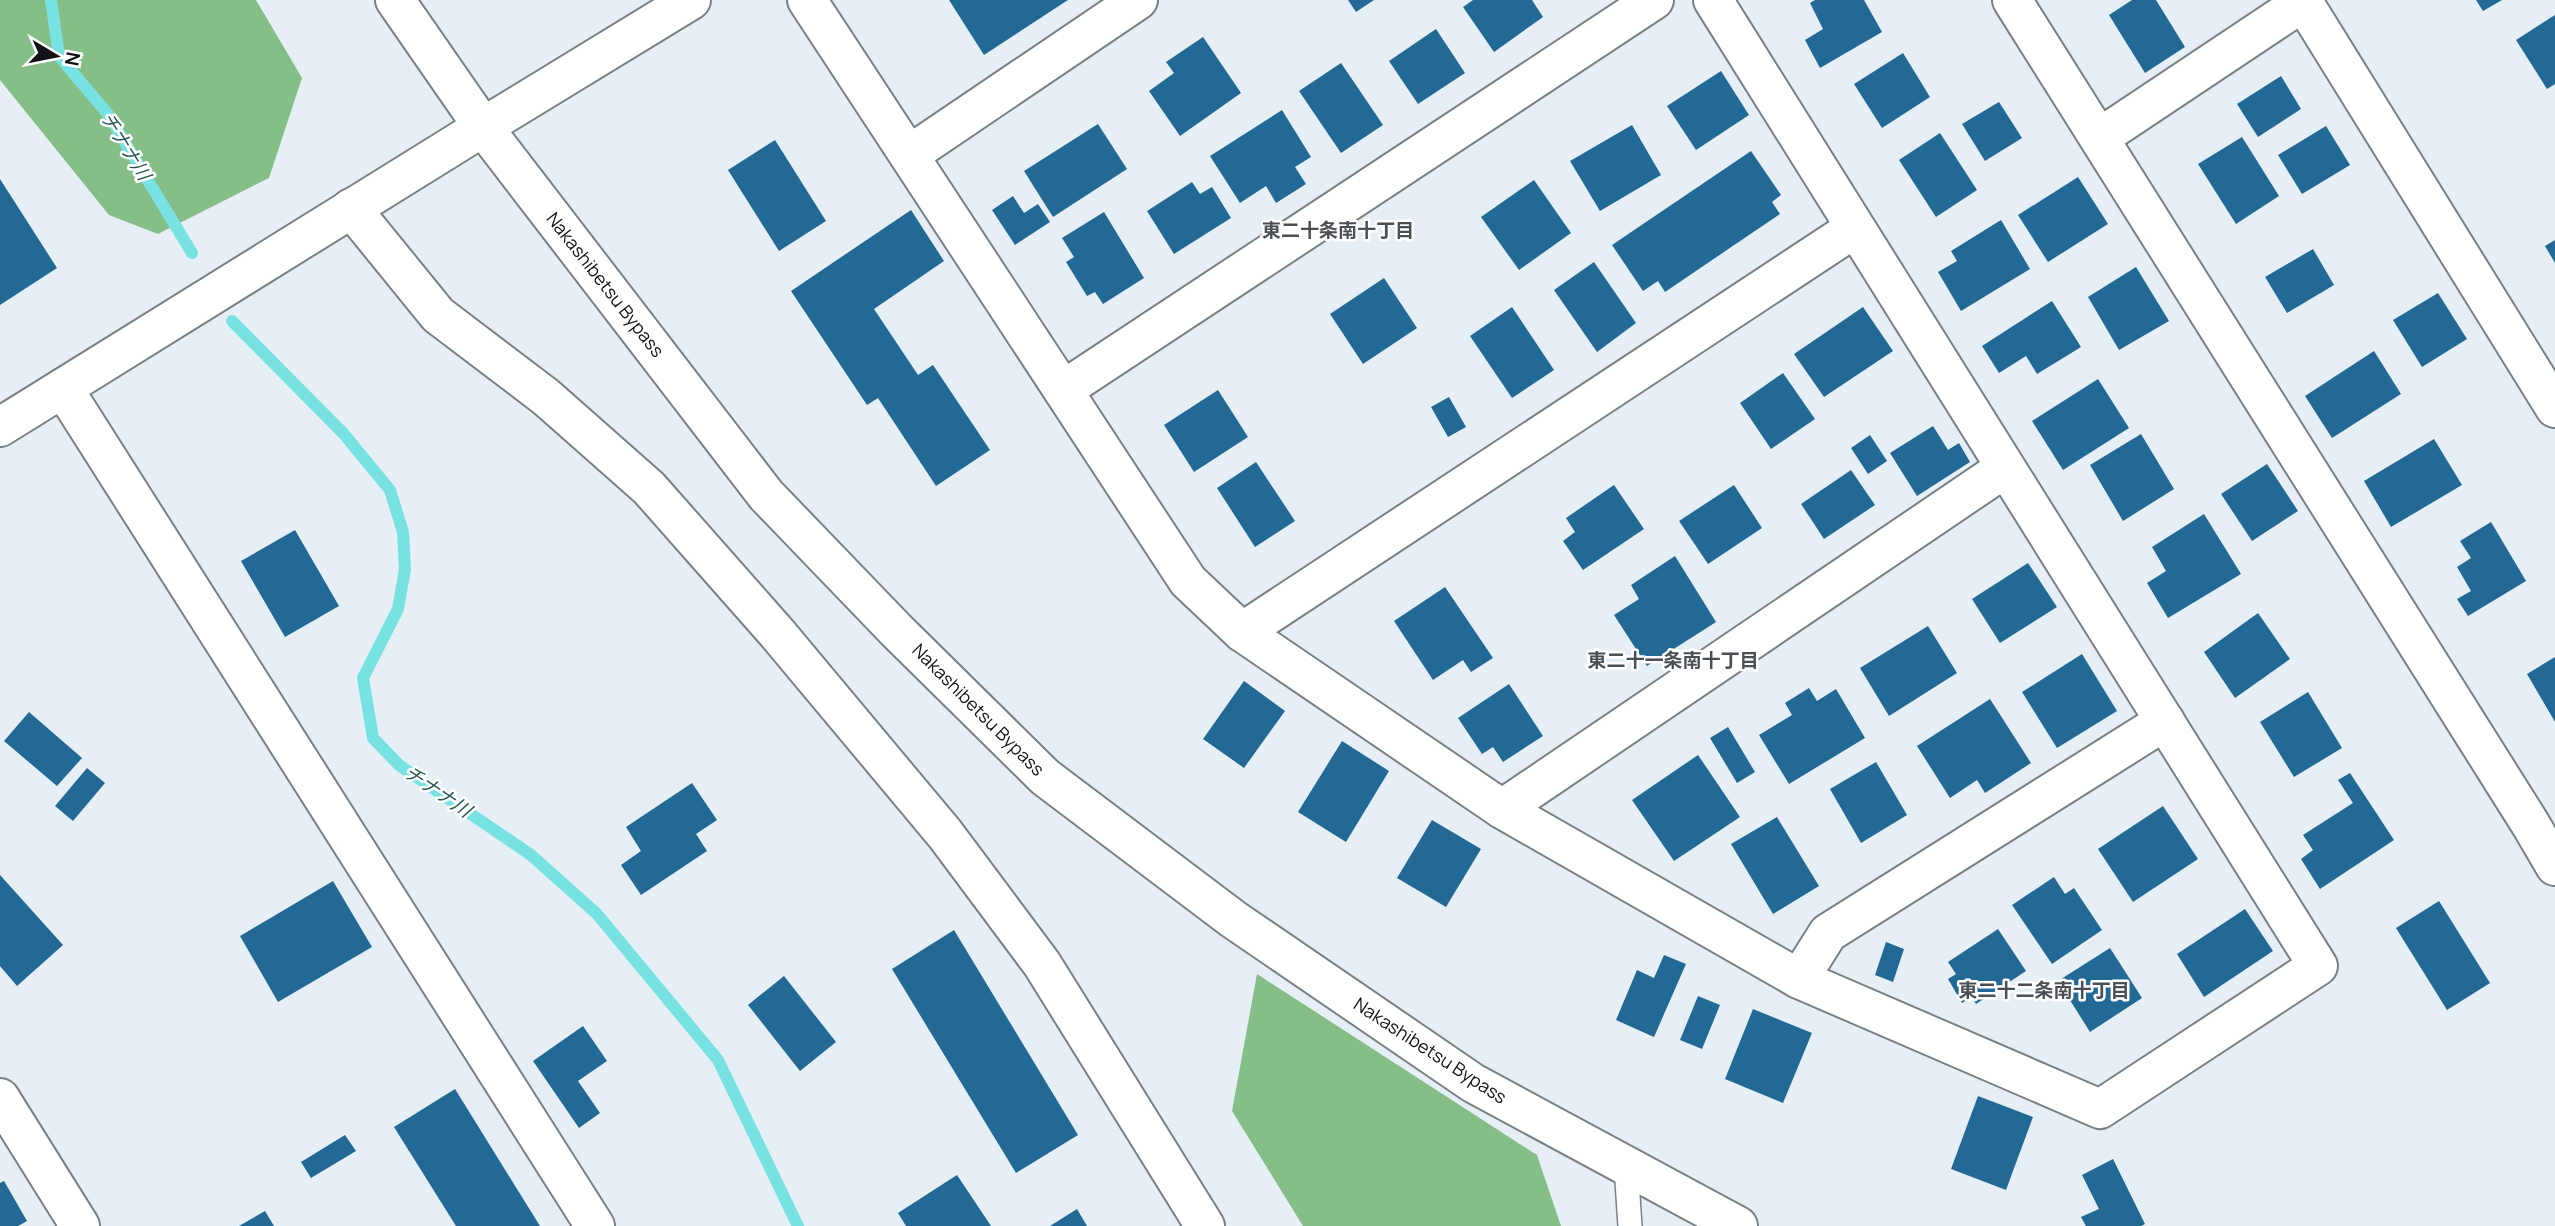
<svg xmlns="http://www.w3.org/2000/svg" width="2555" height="1226" font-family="Manrope,'Noto Sans JP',sans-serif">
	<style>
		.forest { fill: #85be87 }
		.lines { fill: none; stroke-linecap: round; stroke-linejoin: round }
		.stream { stroke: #78e2e3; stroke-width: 12 }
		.building { fill: #226995 }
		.service-casing { stroke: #798086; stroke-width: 26 }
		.minor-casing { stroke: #798086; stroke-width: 42 }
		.tertiary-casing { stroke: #798086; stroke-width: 42 }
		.trunk-casing { stroke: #798086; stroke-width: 42 }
		.service { stroke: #fff; stroke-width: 23 }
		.minor { stroke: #fff; stroke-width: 38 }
		.tertiary { stroke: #fff; stroke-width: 38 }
		.trunk { stroke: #fff; stroke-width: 38 }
		.labels { text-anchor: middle; stroke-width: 5; stroke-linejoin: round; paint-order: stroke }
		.street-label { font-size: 18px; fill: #101315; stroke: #fff }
		.water-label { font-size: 19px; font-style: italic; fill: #285757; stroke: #fff }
		.neighbourhood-label { font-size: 19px; font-weight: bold; fill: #494f54; stroke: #fff }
	</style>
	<rect width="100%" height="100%" fill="#e7eff6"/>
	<!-- forest -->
	<g class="forest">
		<path d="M0,0H256L302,78L269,178L158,234L109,215L0,80Z"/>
		<path d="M1257,974L1537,1155L1561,1226H1303L1232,1111Z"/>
	</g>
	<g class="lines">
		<!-- stream -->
		<g class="stream">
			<path d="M51,0L59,56L107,113L192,253"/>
			<path d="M232,321L343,433L390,490L403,532L405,569L398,609L363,678L373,738L399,765L531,855L597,914L718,1060L798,1226"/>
		</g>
	</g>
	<!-- building -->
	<g class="building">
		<path d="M949,0H1068L984,55Z"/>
		<path d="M1348,0H1374L1356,12Z"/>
		<path d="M1473,0H1532L1543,17L1494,52L1463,7Z"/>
		<path d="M1815,0H1864L1882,32L1820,68L1805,40L1823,29L1810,3Z"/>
		<path d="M2132,0H2156L2185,47L2145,73L2109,15Z"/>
		<path d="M2476,0H2502L2483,11Z"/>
		<path d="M2555,15V84L2547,89L2516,40Z"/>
		<path d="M1436,29L1465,73L1418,104L1389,61Z"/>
		<path d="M1203,37L1241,93L1180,136L1149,91L1174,73L1166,62Z"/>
		<path d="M1903,53L1930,97L1882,128L1854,84Z"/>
		<path d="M1341,63L1383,125L1341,153L1299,91Z"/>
		<path d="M1721,71L1749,115L1696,150L1667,106Z"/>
		<path d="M2281,76L2301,109L2258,137L2237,104Z"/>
		<path d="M1999,102L2022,138L1985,161L1962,124Z"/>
		<path d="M1282,110L1311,157L1295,167L1306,184L1276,203L1266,186L1240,203L1210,156Z"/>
		<path d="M1098,124L1127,169L1053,217L1024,171Z"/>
		<path d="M1632,125L1661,175L1600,211L1570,161Z"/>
		<path d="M2326,126L2350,165L2302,194L2278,155Z"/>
		<path d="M1940,133L1977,190L1936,217L1899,160Z"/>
		<path d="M2242,137L2279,196L2236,224L2198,164Z"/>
		<path d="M775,140L826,221L779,251L728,170Z"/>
		<path d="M1751,151L1781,195L1772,202L1780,214L1665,292L1658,281L1643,291L1612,245Z"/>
		<path d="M2078,177L2108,224L2048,262L2018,215Z"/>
		<path d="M0,179L57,268L0,305Z"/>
		<path d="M1534,180L1571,233L1519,270L1481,217Z"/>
		<path d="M1192,182L1200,194L1212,187L1231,218L1174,254L1147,211Z"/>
		<path d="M1013,196L1024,213L1038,204L1050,222L1015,245L992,210Z"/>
		<path d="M911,210L944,261L874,309L918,375L933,365L990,450L936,486L878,398L867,405L791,291Z"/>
		<path d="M1104,212L1144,278L1103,304L1095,292L1087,296L1066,262L1074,257L1062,238Z"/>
		<path d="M2001,220L2030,269L1961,311L1938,272L1957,261L1951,251Z"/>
		<path d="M2555,240V263L2545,246Z"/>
		<path d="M2313,249L2334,285L2287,313L2265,277Z"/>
		<path d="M1594,262L1636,323L1597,352L1554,290Z"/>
		<path d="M2136,267L2169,321L2119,350L2088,297Z"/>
		<path d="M1384,278L1417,328L1363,364L1330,314Z"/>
		<path d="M2438,293L2467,339L2422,367L2393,320Z"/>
		<path d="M2052,301L2081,347L2037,374L2026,356L1999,373L1982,346Z"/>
		<path d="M1512,307L1554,370L1512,398L1470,336Z"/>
		<path d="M1863,307L1893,351L1824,397L1794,354Z"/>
		<path d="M2374,351L2401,394L2332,438L2305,396Z"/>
		<path d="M1783,373L1815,419L1771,449L1740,403Z"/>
		<path d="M2098,379L2129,428L2063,470L2032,421Z"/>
		<path d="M1218,390L1248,437L1194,472L1164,425Z"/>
		<path d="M1449,397L1466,427L1448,437L1431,407Z"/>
		<path d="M1933,426L1948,450L1959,443L1970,462L1917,496L1890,453Z"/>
		<path d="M2141,434L2174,489L2123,521L2090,465Z"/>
		<path d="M1870,435L1887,461L1868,474L1851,448Z"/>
		<path d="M2434,439L2462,485L2391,527L2364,481Z"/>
		<path d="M1256,462L1295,521L1255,547L1217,488Z"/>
		<path d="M2267,464L2298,511L2252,541L2221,494Z"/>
		<path d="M1851,470L1875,505L1824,539L1801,504Z"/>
		<path d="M1614,485L1644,529L1583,570L1563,541L1575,532L1566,518Z"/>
		<path d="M1734,485L1762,528L1708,564L1679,521Z"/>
		<path d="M2204,514L2241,574L2168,618L2147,583L2166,571L2152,547Z"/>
		<path d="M2491,522L2526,581L2468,616L2457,599L2471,591L2457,567L2471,558L2460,541Z"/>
		<path d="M295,530L339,606L285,637L241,561Z"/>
		<path d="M1675,556L1716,622L1647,666L1614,615L1639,599L1631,585Z"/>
		<path d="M2028,563L2057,607L2000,643L1972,599Z"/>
		<path d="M1445,587L1493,658L1471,672L1463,660L1433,680L1394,621Z"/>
		<path d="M2258,613L2290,659L2235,698L2204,652Z"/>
		<path d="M1928,626L1957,673L1889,716L1860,668Z"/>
		<path d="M2082,654L2117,711L2057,748L2022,692Z"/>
		<path d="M2555,657V722L2527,674Z"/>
		<path d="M1244,681L1285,711L1244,768L1203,739Z"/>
		<path d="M1509,684L1543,736L1503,762L1493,747L1482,754L1458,718Z"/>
		<path d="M1809,688L1817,701L1836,689L1865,738L1789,784L1759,735L1792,715L1785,703Z"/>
		<path d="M2308,692L2342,748L2294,777L2260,722Z"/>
		<path d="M1990,699L2031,763L1985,793L1977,780L1950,798L1917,746Z"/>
		<path d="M29,712L82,758L57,786L4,741Z"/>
		<path d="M1728,727L1755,772L1737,783L1710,738Z"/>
		<path d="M1342,741L1389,771L1346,842L1298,812Z"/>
		<path d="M1698,755L1740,817L1674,861L1632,800Z"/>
		<path d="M1876,762L1907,815L1861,843L1830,789Z"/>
		<path d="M87,768L105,783L73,821L55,806Z"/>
		<path d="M2350,773L2394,840L2320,889L2301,859L2313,850L2303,835L2353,803L2338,780Z"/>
		<path d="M692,783L717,820L696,834L707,851L641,895L621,865L641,851L626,827Z"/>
		<path d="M2163,806L2198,859L2133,902L2098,849Z"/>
		<path d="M1777,817L1819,886L1773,914L1731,844Z"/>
		<path d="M1432,820L1481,849L1446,907L1397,878Z"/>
		<path d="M0,875L63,945L17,986L0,966Z"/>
		<path d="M2054,877L2065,894L2074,888L2102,930L2052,964L2012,905Z"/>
		<path d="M333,881L372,947L278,1002L240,936Z"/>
		<path d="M2439,901L2490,983L2447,1010L2396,928Z"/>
		<path d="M2245,909L2273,951L2204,997L2177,954Z"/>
		<path d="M1998,929L2026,971L1976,1004L1972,997L1962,1003L1948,979L1956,974L1948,962Z"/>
		<path d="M954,930L1078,1135L1016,1173L892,969Z"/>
		<path d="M1886,942L1904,949L1893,982L1875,975Z"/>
		<path d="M2110,948L2142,998L2090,1032L2058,981Z"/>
		<path d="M1664,955L1686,964L1654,1037L1616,1020L1637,970L1654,978Z"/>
		<path d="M784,976L836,1042L800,1071L748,1005Z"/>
		<path d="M1698,996L1720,1005L1702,1049L1680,1040Z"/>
		<path d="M1753,1009L1812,1033L1783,1103L1725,1079Z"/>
		<path d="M583,1026L607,1061L578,1081L600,1113L579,1128L533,1061Z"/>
		<path d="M455,1089L540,1226H456L394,1127Z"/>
		<path d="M1978,1096L2033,1117L2006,1190L1951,1169Z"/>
		<path d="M345,1135L356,1151L311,1178L301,1162Z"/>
		<path d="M2113,1159L2145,1224L2141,1226H2086L2081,1217L2099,1209L2082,1175Z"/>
		<path d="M957,1175L991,1226H906L898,1213Z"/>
		<path d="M4,1181L27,1221L18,1226H0V1183Z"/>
		<path d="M1077,1209L1087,1226H1050Z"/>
		<path d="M265,1211L274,1226H239Z"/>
	</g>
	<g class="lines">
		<defs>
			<path id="service" d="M1626,1166L1630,1226"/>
			<g id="minor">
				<path d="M807,0L1188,581L1242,632L1502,809L1799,979L2100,1109L2318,966L1713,0"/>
				<path d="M2012,0L2531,825L2555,866"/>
				<path d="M2302,0L2555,408"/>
				<path d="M2099,138L2303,2"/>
				<path d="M909,155L1138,0"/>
				<path d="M63,388L595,1226"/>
				<path d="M1063,390L1654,0"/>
				<path d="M0,427L483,127"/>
				<path d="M1242,632L1855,228"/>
				<path d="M1502,809L2005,468"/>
				<path d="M1799,979L1828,933L2165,721"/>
				<path d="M0,1098L80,1226"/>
			</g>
			<g id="tertiary">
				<path d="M483,127L691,0"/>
				<path d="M351,208L438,315L546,397L649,488L777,633L945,834L1042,964L1205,1226"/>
			</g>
			<path id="trunk" d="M395,0L483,127L766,495L896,630L1045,777L1233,919L1473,1083L1738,1226"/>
		</defs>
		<!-- service casing -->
		<use href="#service" class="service-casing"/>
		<!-- minor casing -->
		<use href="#minor" class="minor-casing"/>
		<!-- tertiary casing -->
		<use href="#tertiary" class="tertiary-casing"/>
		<!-- trunk casing -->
		<use href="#trunk" class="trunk-casing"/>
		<!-- service -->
		<use href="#service" class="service"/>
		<!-- minor -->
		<use href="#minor" class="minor"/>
		<!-- tertiary -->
		<use href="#tertiary" class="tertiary"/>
		<!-- trunk -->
		<use href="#trunk" class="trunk"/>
	</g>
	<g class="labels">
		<!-- street labels -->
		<g class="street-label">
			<text transform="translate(605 285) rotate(52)" y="6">Nakashibetsu Bypass</text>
			<text transform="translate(978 710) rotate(45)" y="6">Nakashibetsu Bypass</text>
			<text transform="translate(1430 1051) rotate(33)" y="6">Nakashibetsu Bypass</text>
		</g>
		<!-- water labels -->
		<g class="water-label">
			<text transform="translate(126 146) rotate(58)" y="7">チナナ川</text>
			<text transform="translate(438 791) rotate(34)" y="7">チナナ川</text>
		</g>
		<!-- neighbourhood labels -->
		<g class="neighbourhood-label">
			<text x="1338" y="237">東二十条南十丁目</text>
			<text x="1673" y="667">東二十一条南十丁目</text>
			<text x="2044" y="997">東二十二条南十丁目</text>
		</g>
	</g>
	<!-- north arrow -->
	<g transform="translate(56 56) rotate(100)" stroke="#ffffff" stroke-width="5" paint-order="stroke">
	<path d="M0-5L12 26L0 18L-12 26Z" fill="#101315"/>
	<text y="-10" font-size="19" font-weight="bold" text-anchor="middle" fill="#101315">N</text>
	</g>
</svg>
